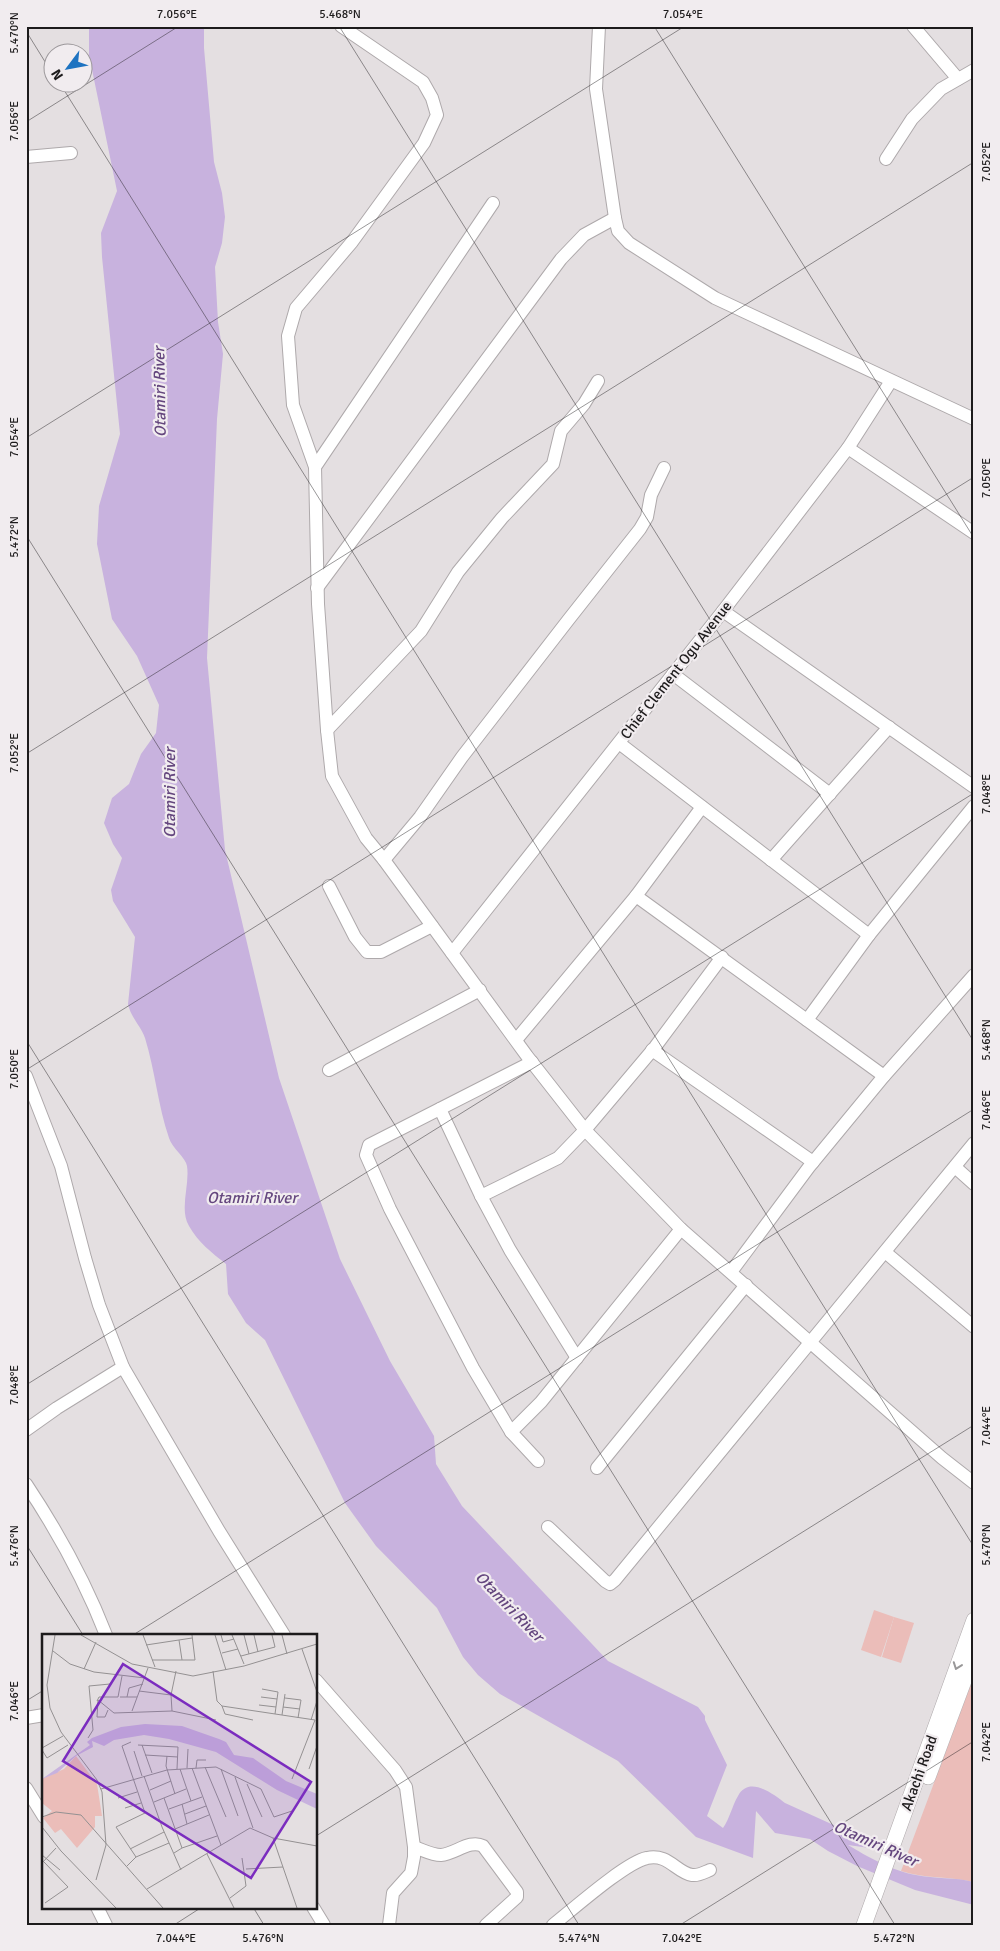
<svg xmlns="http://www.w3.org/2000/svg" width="1000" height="1951" font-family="Signika,sans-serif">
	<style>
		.green { fill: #ebbdb9 }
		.water { fill: #c8b2de }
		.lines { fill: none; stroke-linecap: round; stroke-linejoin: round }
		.minor-casing { stroke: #aea9ab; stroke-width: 14 }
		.major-casing { stroke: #aea9ab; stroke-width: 16 }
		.minor { stroke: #fff; stroke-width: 12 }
		.major { stroke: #fff; stroke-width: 15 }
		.oneway { stroke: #999899 }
		.ticks { fill: none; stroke: #1d1b1c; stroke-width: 1; stroke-opacity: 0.45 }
		.labels { text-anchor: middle; stroke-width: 4.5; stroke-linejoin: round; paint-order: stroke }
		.street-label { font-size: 15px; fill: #1d1b1c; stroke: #f1ecef }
		.water-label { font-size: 16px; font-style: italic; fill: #64467e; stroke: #f1ecef }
		.inset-road { fill: none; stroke: #949192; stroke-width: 1 }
		.view { fill: #7b2cbf; fill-opacity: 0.15; stroke: #7b2cbf; stroke-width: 2.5 }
		.inset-edge { fill: none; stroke: #1d1b1c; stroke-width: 2.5 }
		.neatline { fill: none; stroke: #1d1b1c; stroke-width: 2 }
		.ticks-label { font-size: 12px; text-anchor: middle; fill: #1d1b1c }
	</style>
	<rect width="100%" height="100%" fill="#e4dfe1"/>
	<!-- green -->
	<g class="green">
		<path d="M874,1610L894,1617L881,1657L861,1650Z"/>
		<path d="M894,1617L914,1623L901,1663L882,1657Z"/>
		<path d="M974,1676V1882C950,1876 925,1879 901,1871Z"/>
	</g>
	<!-- water -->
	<path class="water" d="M89,26H204V48L214,162L222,193L225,217L222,243L215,267L218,322L223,354L217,419L207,658L225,850L279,1078L340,1259L390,1361L434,1436L436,1464L462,1506L608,1661L698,1707L705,1716V1720L727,1765L707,1816L723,1828C730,1818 732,1806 738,1796C749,1775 773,1794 785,1803L891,1851L848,1845C866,1856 895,1872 916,1875C935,1879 955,1877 974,1882V1905L915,1890L857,1866L828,1851L810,1839L775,1833L756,1811L753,1858L696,1837L618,1761L500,1694L478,1675L463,1657L437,1608L376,1546L345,1503L265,1340L246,1323L228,1294L226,1264C212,1253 198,1242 189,1226C179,1209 190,1185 187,1166C186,1158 172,1148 169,1138C158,1106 155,1070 145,1038C141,1026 131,1018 128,1004L135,937L113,901L111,890L122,858L113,844L104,823L112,798L129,784L141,754L156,733L159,705L137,656L112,619L97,544L99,506L120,434L102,257L101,233L117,191L89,55Z"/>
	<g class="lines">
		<defs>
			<g id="minor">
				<path d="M341,26L423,82L432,98L437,115L424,143L352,242L296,308L288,336L293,405L315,467L318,604L327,730L332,776L366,838L384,860L527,1056L585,1130L681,1229L942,1458L974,1483"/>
				<path d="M599,26L596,89L615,218L618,231L629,243L715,298L974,419"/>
				<path d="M913,26L958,79"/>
				<path d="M26,157L71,153"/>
				<path d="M886,159L912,119L941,89L974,70"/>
				<path d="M848,448L974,533"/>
				<path d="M315,467L493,203"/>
				<path d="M317,588L561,259L584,235L615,218"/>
				<path d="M723,611L974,787"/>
				<path d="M673,674L830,794"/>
				<path d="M327,730L421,631L458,572L502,518L553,464L561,431L584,404L598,381"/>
				<path d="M619,743L869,935"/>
				<path d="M384,860L420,817L462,757L569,619L640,529L647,517L651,495L664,468"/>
				<path d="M771,860L889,727"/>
				<path d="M329,886L355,937L367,952H381L432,926"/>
				<path d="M636,896L884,1076"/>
				<path d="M452,953L723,611L848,448L891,381"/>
				<path d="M807,1020L869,935L974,806"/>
				<path d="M516,1040L636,896L702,807"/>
				<path d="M652,1050L813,1162"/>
				<path d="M532,1062L369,1145L366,1155L390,1209L473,1368L511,1432L538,1461"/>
				<path d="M329,1070L480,990"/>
				<path d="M26,1076L61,1166L85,1258L99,1305L123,1367L219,1531L284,1635"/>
				<path d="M440,1109L481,1196L510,1250L577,1358"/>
				<path d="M955,1167L974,1184"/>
				<path d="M481,1196L558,1158L585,1130L655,1047L722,957"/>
				<path d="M885,1252L974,1327"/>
				<path d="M731,1272L809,1167L884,1076L974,975"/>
				<path d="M26,1430L57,1408L123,1367"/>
				<path d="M511,1432L541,1402L681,1229"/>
				<path d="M597,1468L746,1285"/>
				<path d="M26,1484C58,1532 85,1581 106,1635"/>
				<path d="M548,1527L605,1581L610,1584L615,1580L974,1143"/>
				<path d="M316,1680L395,1770L406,1787L414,1847V1857L411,1873L393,1893L389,1925"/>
				<path d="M26,1718L44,1715"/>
				<path d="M26,1788L44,1817"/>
				<path d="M414,1847C423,1850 432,1855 441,1855C455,1854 470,1839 483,1846L517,1892V1897L486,1925"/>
				<path d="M97,1907L106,1925"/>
				<path d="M313,1907L324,1925"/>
				<path d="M553,1925C572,1910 626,1862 647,1858C668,1853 677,1873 692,1875C699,1876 705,1872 710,1870"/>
			</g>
			<g id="major">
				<path d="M928,1777L974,1654"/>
				<path d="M864,1925L974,1620"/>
			</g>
		</defs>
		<!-- minor casing -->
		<use href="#minor" class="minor-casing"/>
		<!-- major casing -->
		<use href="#major" class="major-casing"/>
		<!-- minor -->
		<use href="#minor" class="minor"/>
		<!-- major -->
		<use href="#major" class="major"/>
	</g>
	<!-- one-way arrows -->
	<defs><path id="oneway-chevron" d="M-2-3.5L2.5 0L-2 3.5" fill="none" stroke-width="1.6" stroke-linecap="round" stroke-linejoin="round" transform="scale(1.25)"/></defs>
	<use class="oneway" href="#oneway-chevron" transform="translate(957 1666) rotate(110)"/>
	<!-- ticks -->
	<path class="ticks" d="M339,26L974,1042M654,26L974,538M969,26L974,33M26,31L52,73M59,82L974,1547M26,122L179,26M26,438L685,26M26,535L895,1925M26,754L974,162M26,1040L579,1925M26,1070L974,477M26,1385L974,793M26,1544L83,1635M133,1635L974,1109M26,1701L44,1690M316,1836L974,1425M253,1907L264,1925M174,1925L202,1907M680,1925L974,1741"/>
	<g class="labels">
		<!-- street labels -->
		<g class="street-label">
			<text transform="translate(676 670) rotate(-52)" y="5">Chief Clement Ogu Avenue</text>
			<text transform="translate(919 1773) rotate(-70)" y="5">Akachi Road</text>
		</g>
		<!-- water labels -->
		<g class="water-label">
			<text transform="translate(159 392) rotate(-91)" y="6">Otamiri River</text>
			<text transform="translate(169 793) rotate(-90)" y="6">Otamiri River</text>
			<text x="252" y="1203">Otamiri River</text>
			<text transform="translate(510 1606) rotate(46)" y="6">Otamiri River</text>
			<text transform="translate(876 1843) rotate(24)" y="6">Otamiri River</text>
		</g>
	</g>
	<!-- overview -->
	<g transform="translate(42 1634)">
		<rect width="275" height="275" fill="#e4dfe1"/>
		<path d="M34,122L55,150L60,182H53V193L35,214L19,195L13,199L1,184L10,177L0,169V145L22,135Z" fill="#ebbdb9"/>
		<path d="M103,90L140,92L177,105L184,108L192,121L211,124L244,147L275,160V175L235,156L174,118L127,105L102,101L72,106L62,112L50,107L51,113L34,122L15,139L0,145L48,111L45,108L50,104L79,93Z" fill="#c8b2de"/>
		<path class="inset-road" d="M13,1L5,51L8,74L19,98L55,146L60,158L64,211L54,246M39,1L90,30L151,42L202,32L275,10M101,1L113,33M173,1L184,36M179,1L181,8L192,5M190,1L202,30M202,1L207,20M212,1L216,18M240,1L245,20M137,6L140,26M104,11L150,4M260,15L275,58M11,17L28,30L52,38L103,44M180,19L196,15M199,22L233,13L230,1M110,26H153L150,1M42,35L54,8M171,37L175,67L180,72L273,86L250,145M220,55L236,58L233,80M97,57L129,61L134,37M129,61L130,77M78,63H95M85,63L87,54L101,50M219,63L235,65M243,64L259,66L256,84M55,67L57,63H76L80,42M217,71L234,73M180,72L183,80L211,86M241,73L258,75M66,76L63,83H55L56,66L72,79L130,77L174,86M90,77L106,34M240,81L243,60M269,86L275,67M46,104L51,96L47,52L68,50L74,42M89,108L80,112L103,179L74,193L94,223M96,111L136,113L135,135M100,111L110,139M0,114L21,102M0,116L5,124L26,111M92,117L100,142M103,121L136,123M125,122L124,132L133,160M163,133L184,183M145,134L146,115M150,134L179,211M154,134L155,126H164M138,135L149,167M179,135L196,182M267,135L275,112M102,142L120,193L139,236M193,143L211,194M205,150L220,183M59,155L125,136L174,133L219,155L232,183L250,177M108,156L129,147M76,164L95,158M122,164L140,214L132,219M112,168L144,155M140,170L145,190M83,174L99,169M127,175L160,163M143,180L164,172M0,183L14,178L39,181L121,274M0,193L19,217L74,274M133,195L167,181M140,214L175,202M88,215L122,198M165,220L192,274M0,221L18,236M2,228L26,253L3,269M0,229L14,214M85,232L94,223L127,209M204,235L241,233M105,255L208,194L231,204M188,264L204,252L200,224M255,274L231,204L275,212"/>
		<path class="view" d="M81,30L269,148L209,244L21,127Z"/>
		<rect width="275" height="275" class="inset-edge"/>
	</g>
	<!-- border -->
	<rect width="1000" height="1951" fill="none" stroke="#f1ecef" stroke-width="55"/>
	<!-- north arrow -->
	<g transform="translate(68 68) rotate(238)"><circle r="24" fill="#f1ecef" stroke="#9c989b"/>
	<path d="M0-4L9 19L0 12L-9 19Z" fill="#1e73c1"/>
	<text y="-8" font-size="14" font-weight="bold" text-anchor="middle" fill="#1d1b1c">N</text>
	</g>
	<rect x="28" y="28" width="944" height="1896" class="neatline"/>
	<g class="ticks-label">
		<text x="177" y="18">7.056°E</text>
		<text x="340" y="18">5.468°N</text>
		<text x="683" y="18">7.054°E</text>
		<text transform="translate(14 33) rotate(-90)" y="4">5.470°N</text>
		<text transform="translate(14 121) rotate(-90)" y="4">7.056°E</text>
		<text transform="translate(986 162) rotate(-90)" y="4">7.052°E</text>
		<text transform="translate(14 437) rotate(-90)" y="4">7.054°E</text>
		<text transform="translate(986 478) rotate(-90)" y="4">7.050°E</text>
		<text transform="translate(14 537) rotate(-90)" y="4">5.472°N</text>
		<text transform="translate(14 753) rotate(-90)" y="4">7.052°E</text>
		<text transform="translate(986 794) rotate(-90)" y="4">7.048°E</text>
		<text transform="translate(986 1040) rotate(-90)" y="4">5.468°N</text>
		<text transform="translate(14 1069) rotate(-90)" y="4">7.050°E</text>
		<text transform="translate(986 1110) rotate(-90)" y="4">7.046°E</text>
		<text transform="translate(14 1385) rotate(-90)" y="4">7.048°E</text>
		<text transform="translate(986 1426) rotate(-90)" y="4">7.044°E</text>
		<text transform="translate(986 1545) rotate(-90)" y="4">5.470°N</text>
		<text transform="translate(14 1546) rotate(-90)" y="4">5.476°N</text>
		<text transform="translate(14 1701) rotate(-90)" y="4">7.046°E</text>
		<text transform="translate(986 1742) rotate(-90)" y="4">7.042°E</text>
		<text x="176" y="1942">7.044°E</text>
		<text x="263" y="1942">5.476°N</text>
		<text x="579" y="1942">5.474°N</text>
		<text x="682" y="1942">7.042°E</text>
		<text x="894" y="1942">5.472°N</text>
	</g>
</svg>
